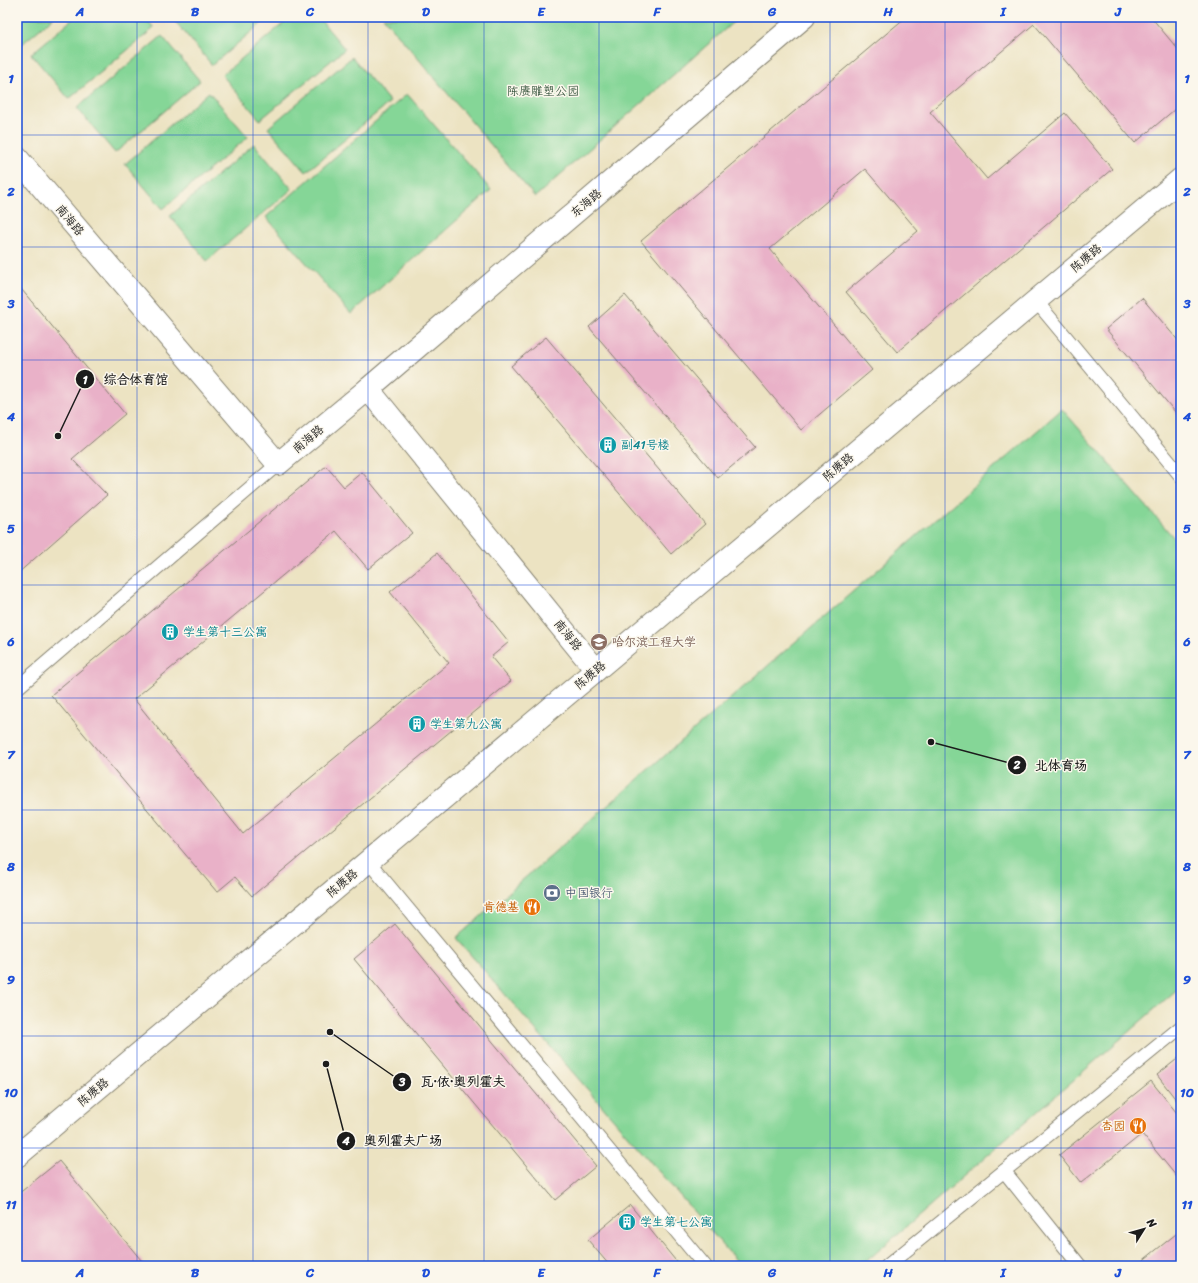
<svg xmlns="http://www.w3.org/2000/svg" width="1198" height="1283" font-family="Sriracha,'LXGW WenKai TC',sans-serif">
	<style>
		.green { fill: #85d697; stroke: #50795a }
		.building { fill: #e9b1c8 }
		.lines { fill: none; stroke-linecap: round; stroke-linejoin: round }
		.lane-casing { stroke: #84806f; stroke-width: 15 }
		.street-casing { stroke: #84806f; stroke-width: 24 }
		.lane { stroke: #fff; stroke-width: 13 }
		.street { stroke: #fff; stroke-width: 22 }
		.grid { fill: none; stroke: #1d4ed8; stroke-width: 1; stroke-opacity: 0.55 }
		.labels { text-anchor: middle; stroke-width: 3; stroke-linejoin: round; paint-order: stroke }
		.park-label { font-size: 12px; fill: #415d47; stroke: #fbf7ec }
		.street-label { font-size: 12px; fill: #1c1c1c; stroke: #fbf7ec }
		.culture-label { font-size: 12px; fill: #0d838f; stroke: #fbf7ec; text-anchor: start }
		.education-label { font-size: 12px; fill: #785e54; stroke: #fbf7ec; text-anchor: start }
		.service-label { font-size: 12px; fill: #4e5e75; stroke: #fbf7ec; text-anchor: start }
		.food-label { font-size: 12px; fill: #c56008; stroke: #fbf7ec; text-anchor: end }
		.leader { fill: none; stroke: #1c1c1c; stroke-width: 1.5 }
		.callout-dot { fill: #1c1c1c; stroke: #fbf7ec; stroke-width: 1.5 }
		.mark-label { font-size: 12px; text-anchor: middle; font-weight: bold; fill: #fff }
		.callout-label { font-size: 13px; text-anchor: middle; font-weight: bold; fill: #1c1c1c; stroke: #fbf7ec; stroke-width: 3; stroke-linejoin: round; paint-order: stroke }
		.neatline { fill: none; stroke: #1d4ed8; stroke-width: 1.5 }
		.grid-label { font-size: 13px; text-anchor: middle; font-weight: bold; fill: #1d4ed8 }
	</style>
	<rect width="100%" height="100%" fill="#fbf7ec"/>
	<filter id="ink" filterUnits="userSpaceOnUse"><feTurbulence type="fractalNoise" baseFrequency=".025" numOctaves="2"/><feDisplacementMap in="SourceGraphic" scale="8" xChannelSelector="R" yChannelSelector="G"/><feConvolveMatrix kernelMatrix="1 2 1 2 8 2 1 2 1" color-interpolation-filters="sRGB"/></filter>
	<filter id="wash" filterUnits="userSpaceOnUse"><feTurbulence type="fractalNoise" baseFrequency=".012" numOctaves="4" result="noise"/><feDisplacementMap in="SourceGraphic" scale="16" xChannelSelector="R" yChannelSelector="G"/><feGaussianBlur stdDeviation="0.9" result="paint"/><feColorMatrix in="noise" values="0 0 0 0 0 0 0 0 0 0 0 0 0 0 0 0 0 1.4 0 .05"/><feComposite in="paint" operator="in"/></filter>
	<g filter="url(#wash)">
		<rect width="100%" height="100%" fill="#ece3c2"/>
		<!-- green -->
		<g class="green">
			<path d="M17,17H54L22,44L17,38Z"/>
			<path d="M75,17H145L154,28L69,99L31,54Z"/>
			<path d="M178,17H269L212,65L174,20Z"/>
			<path d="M291,17H318L345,49L260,120L222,75Z"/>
			<path d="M383,17H739L535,197Z"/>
			<path d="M162,36L200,81L115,153L77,108Z"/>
			<path d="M352,57L390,102L306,172L268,128Z"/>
			<path d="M209,92L248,137L163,209L125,164Z"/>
			<path d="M407,94L491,190L351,314L266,217Z"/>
			<path d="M254,144L292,189L207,261L170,216Z"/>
			<path d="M1062,409L1181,546V986L861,1266H741L456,938Z"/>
		</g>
		<g id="blocks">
			<!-- building -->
			<g class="building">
				<path d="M906,17H1151L1181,53V104L1135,143L1034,24L930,112L987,179L1065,113L1112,169L897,352L846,292L918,231L865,169L770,249L872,370L801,430L641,241Z"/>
				<path d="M17,284L125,414L72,459L107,495L17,574Z"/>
				<path d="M625,295L755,447L718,478L589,327Z"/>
				<path d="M1142,298L1181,344V419L1106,329Z"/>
				<path d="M546,337L705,524L671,554L511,366Z"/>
				<path d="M326,466L344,487L362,472L412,533L368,569L336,531L134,699L243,834L449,663L390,592L437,553L509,642L491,657L511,681L252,896L235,877L217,892L51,695Z"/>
				<path d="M395,924L596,1166L555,1200L354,959Z"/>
				<path d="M1181,1056V1106L1157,1075Z"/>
				<path d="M1151,1081L1181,1118V1182L1142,1134L1081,1183L1059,1155Z"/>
				<path d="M59,1161L146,1266H17V1195Z"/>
				<path d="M630,1205L680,1266H610L588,1240Z"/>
				<path d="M1181,1230V1266H1136Z"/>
			</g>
		</g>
	</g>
	<g filter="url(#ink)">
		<use href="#blocks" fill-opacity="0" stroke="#84806f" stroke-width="1"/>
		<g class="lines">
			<defs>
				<g id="lane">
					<path d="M1036,301L1181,476"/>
					<path d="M17,688L278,464"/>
					<path d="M368,861L705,1266"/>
					<path d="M887,1266L1004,1171"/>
					<path d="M1080,1266L1004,1171L1181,1027"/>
				</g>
				<g id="street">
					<path d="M17,158L278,464L368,389L596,670"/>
					<path d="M368,389L804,17"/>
					<path d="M17,1156L1181,179"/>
				</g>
			</defs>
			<!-- lane casing -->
			<use href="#lane" class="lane-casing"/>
			<!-- street casing -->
			<use href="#street" class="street-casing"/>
			<!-- lane -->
			<use href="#lane" class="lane"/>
			<!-- street -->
			<use href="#street" class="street"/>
		</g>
	</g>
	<!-- grid -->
	<path class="grid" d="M137,17V1266M253,17V1266M368,17V1266M484,17V1266M599,17V1266M714,17V1266M830,17V1266M945,17V1266M1061,17V1266M17,135H1181M17,247H1181M17,360H1181M17,473H1181M17,585H1181M17,698H1181M17,810H1181M17,923H1181M17,1036H1181M17,1148H1181"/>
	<!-- icons -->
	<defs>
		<symbol id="building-disc" viewBox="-11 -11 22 22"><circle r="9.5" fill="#0f9aa8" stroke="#fbf7ec"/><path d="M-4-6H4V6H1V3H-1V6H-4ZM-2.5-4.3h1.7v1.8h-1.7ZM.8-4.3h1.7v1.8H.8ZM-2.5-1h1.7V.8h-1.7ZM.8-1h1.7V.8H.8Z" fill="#fff"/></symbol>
		<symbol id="university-disc" viewBox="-11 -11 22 22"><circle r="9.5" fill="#8d6e63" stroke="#fbf7ec"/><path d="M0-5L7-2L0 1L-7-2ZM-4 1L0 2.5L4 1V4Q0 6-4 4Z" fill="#fff"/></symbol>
		<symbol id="bank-disc" viewBox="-11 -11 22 22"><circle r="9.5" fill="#5c6f8a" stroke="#fbf7ec"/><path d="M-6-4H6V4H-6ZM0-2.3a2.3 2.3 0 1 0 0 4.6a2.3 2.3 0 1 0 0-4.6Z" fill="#fff"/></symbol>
		<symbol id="restaurant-disc" viewBox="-11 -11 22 22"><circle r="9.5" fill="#e8710a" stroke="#fbf7ec"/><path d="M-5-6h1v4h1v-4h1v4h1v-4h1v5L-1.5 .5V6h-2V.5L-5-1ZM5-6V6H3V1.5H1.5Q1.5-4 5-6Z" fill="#fff"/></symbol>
	</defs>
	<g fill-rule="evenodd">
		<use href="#building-disc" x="598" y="435" width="20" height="20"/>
		<use href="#building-disc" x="160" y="622" width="20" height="20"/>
		<use href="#university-disc" x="589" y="632" width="20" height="20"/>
		<use href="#building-disc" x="407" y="714" width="20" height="20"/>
		<use href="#bank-disc" x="542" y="883" width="20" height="20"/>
		<use href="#restaurant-disc" x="522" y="897" width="20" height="20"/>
		<use href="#restaurant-disc" x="1128" y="1116" width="20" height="20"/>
		<use href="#building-disc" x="617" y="1212" width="20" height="20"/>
	</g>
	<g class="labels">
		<!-- park labels -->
		<g class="park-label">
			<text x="543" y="95">陈赓雕塑公园</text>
		</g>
		<!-- street labels -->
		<g class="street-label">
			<text transform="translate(586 203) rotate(-40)" y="4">东海路</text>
			<text transform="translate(70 220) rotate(50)" y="4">南海路</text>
			<text transform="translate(1086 258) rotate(-40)" y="4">陈赓路</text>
			<text transform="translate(308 439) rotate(-40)" y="4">南海路</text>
			<text transform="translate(838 467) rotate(-40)" y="4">陈赓路</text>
			<text transform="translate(568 635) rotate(51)" y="4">南海路</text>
			<text transform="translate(590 675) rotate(-40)" y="4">陈赓路</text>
			<text transform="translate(342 883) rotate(-40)" y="4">陈赓路</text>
			<text transform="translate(93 1092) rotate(-40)" y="4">陈赓路</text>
		</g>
		<!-- culture labels -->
		<g class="culture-label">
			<text x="621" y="449">副41号楼</text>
			<text x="183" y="636">学生第十三公寓</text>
			<text x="430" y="728">学生第九公寓</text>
			<text x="640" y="1226">学生第七公寓</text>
		</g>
		<!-- education labels -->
		<g class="education-label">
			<text x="612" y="646">哈尔滨工程大学</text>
		</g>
		<!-- service labels -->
		<g class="service-label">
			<text x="565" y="897">中国银行</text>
		</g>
		<!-- food labels -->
		<g class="food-label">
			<text x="519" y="911">肯德基</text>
			<text x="1125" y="1130">杏园</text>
		</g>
	</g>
	<!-- callouts -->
	<path class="leader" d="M58 436L85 379M931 742L1017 765M330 1032L402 1082M326 1064L346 1141"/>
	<g class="callout-dot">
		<circle cx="58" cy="436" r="4"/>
		<circle cx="931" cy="742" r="4"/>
		<circle cx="330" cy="1032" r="4"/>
		<circle cx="326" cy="1064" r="4"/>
		<circle cx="85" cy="379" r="10"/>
		<circle cx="1017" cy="765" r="10"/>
		<circle cx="402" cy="1082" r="10"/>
		<circle cx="346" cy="1141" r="10"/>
	</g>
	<g class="mark-label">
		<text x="85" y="384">1</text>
		<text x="1017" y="769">2</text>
		<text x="402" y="1086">3</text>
		<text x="346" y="1145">4</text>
	</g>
	<g class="callout-label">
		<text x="136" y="384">综合体育馆</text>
		<text x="1061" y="770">北体育场</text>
		<text x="463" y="1086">瓦·依·奥列霍夫</text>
		<text x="403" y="1145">奥列霍夫广场</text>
	</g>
	<!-- margin -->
	<rect width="1198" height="1283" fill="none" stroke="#fbf7ec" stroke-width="44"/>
	<!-- north arrow -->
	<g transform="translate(1144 1229) rotate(53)" stroke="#fbf7ec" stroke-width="3" paint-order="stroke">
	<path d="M0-3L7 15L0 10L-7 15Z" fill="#1c1c1c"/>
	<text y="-6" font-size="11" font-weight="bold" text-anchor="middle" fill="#1c1c1c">N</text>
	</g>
	<rect x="22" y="22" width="1154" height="1239" class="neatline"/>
	<g class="grid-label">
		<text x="80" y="16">A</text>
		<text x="195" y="16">B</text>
		<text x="310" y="16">C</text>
		<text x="426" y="16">D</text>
		<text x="541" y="16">E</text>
		<text x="657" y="16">F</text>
		<text x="772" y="16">G</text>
		<text x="888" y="16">H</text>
		<text x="1003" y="16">I</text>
		<text x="1118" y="16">J</text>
		<text x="11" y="83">1</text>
		<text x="1187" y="83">1</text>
		<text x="11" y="196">2</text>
		<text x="1187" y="196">2</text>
		<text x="11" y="308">3</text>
		<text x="1187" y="308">3</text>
		<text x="11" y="421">4</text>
		<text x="1187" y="421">4</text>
		<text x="11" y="533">5</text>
		<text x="1187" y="533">5</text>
		<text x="11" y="646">6</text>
		<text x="1187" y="646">6</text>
		<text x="11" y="759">7</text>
		<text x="1187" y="759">7</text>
		<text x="11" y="871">8</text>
		<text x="1187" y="871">8</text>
		<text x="11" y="984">9</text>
		<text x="1187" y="984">9</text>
		<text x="11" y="1097">10</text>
		<text x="1187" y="1097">10</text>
		<text x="11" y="1209">11</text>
		<text x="1187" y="1209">11</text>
		<text x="80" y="1277">A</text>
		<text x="195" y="1277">B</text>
		<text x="310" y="1277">C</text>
		<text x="426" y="1277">D</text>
		<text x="541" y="1277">E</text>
		<text x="657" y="1277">F</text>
		<text x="772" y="1277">G</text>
		<text x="888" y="1277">H</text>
		<text x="1003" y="1277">I</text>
		<text x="1118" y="1277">J</text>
	</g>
</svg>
